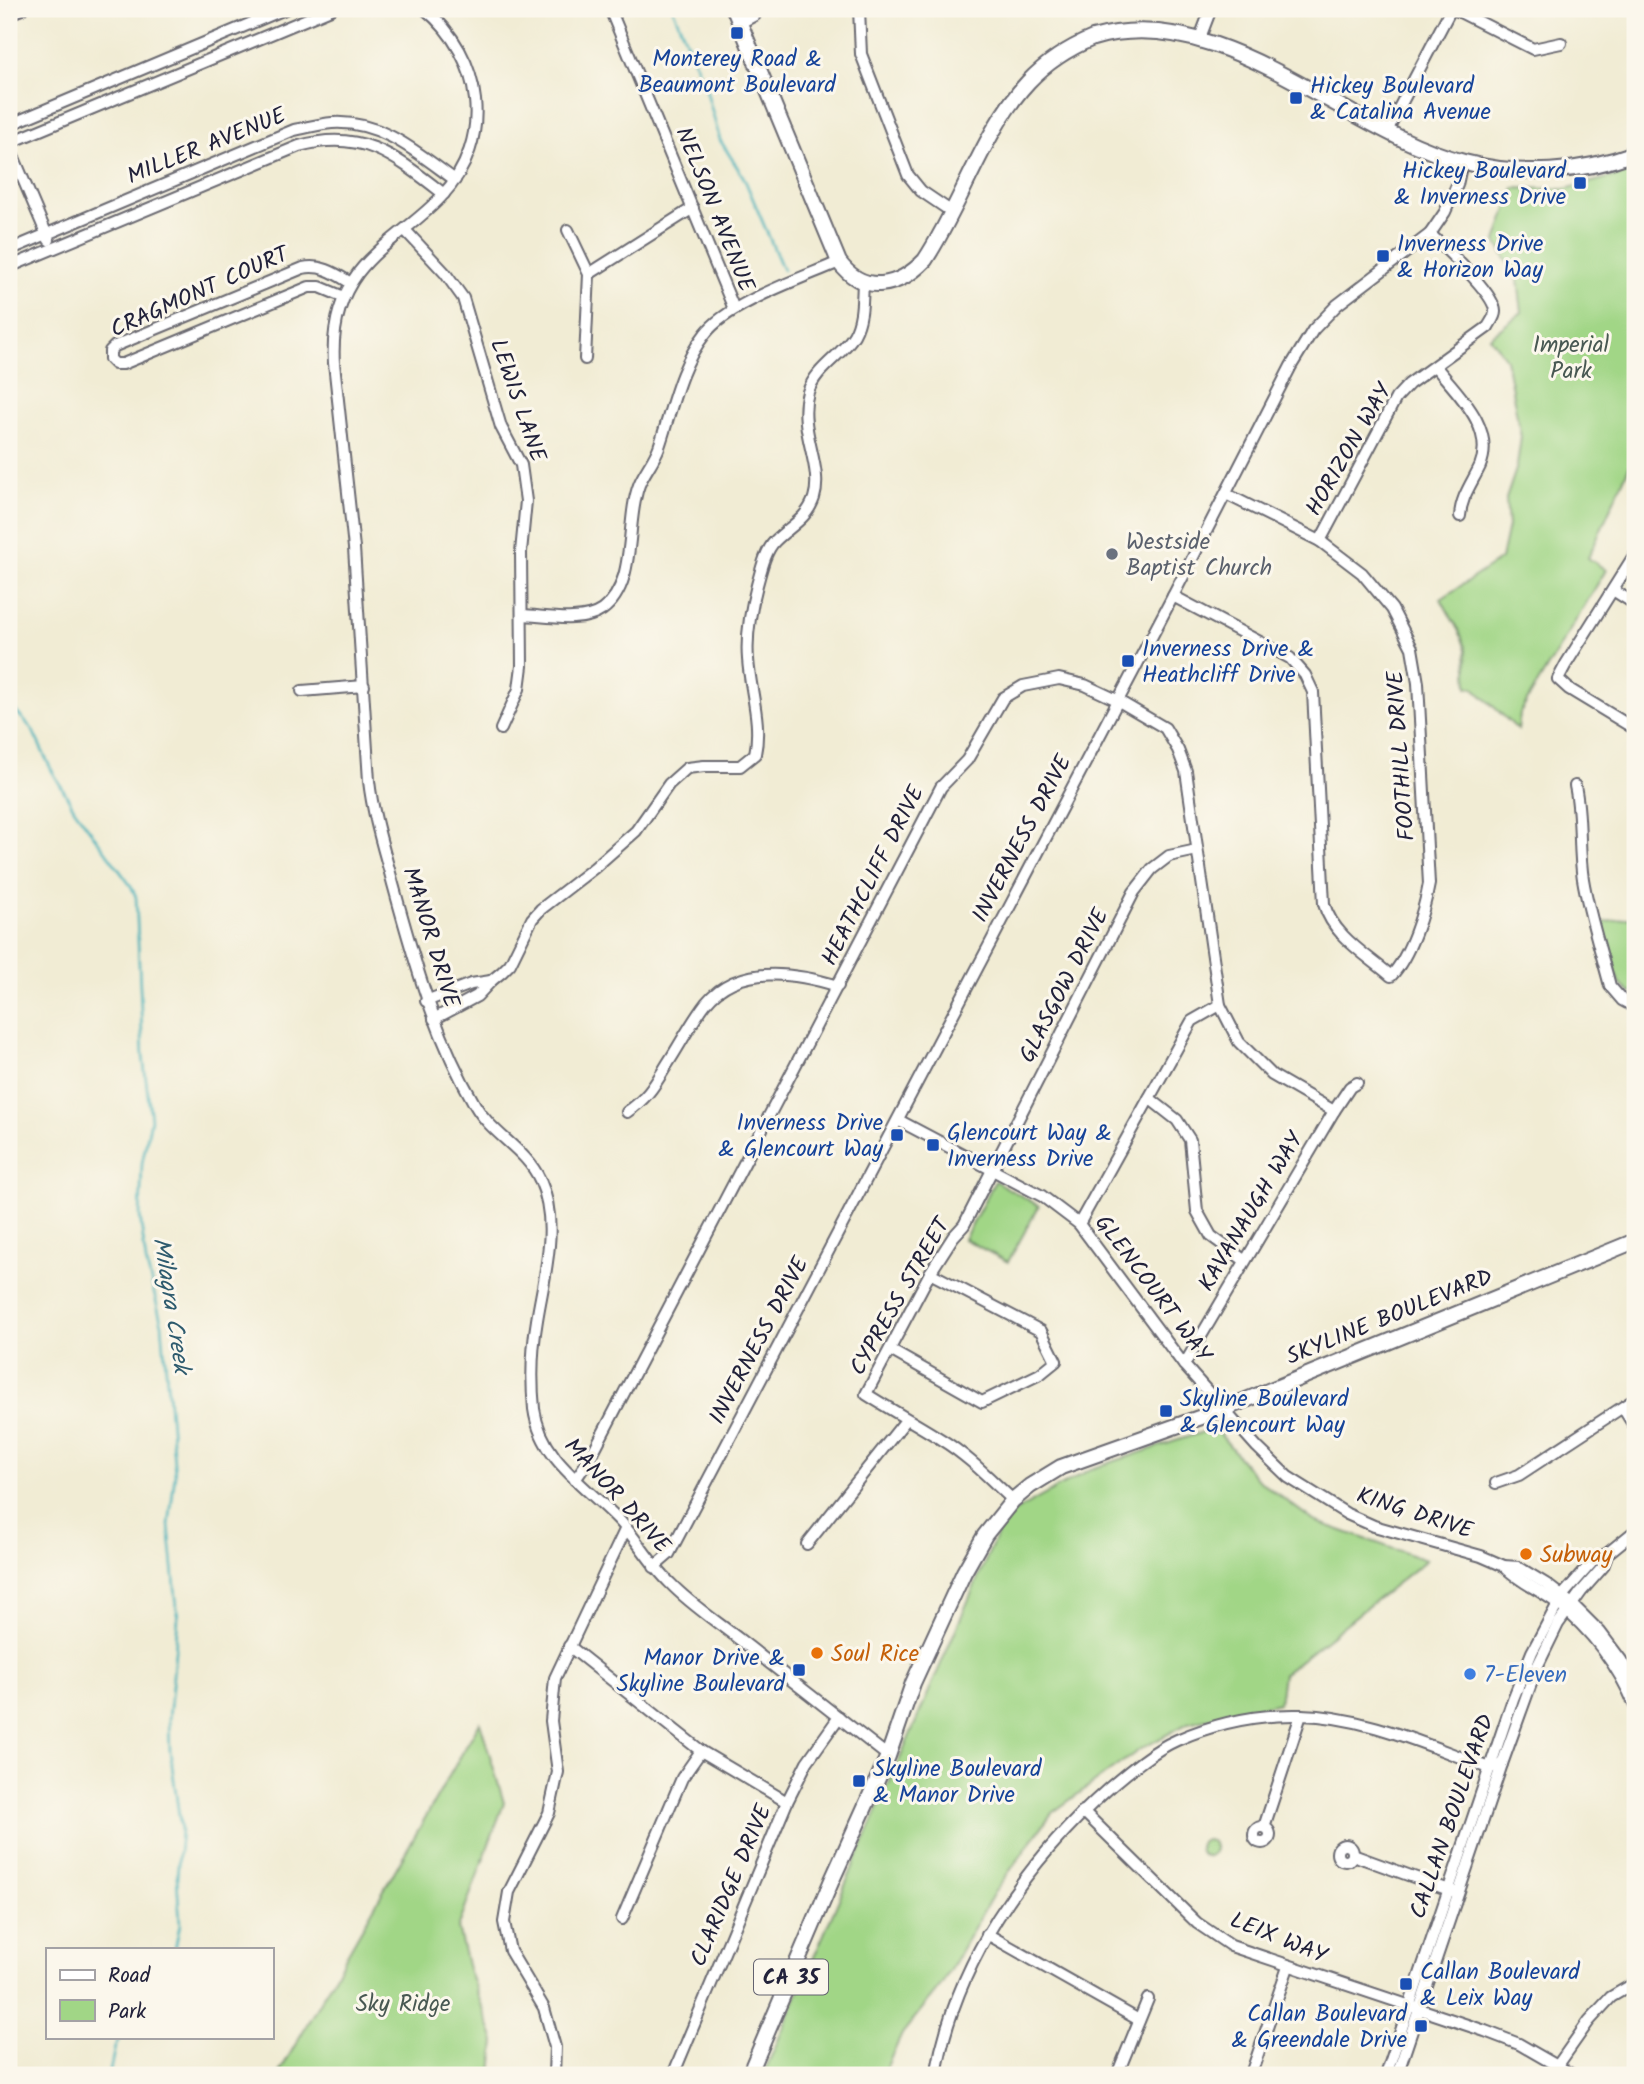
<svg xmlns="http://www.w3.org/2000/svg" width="1644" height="2084" font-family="Kalam,sans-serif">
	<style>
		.green { fill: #a1d686; stroke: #627c60; stroke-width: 2 }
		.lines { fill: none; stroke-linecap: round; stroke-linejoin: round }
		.stream { stroke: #40b0ba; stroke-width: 2.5 }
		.minor-casing { stroke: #6a6971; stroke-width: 14 }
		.major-casing { stroke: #6a6971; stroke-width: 18 }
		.minor { stroke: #fff; stroke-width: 10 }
		.major { stroke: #fff; stroke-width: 14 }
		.transit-dot { fill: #1a4fb4; stroke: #fbf7ec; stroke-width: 2.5 }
		.worship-dot { fill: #6b7280; stroke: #fbf7ec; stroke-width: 2.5 }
		.food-dot { fill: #e8710a; stroke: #fbf7ec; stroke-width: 2.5 }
		.shop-dot { fill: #3f7fe0; stroke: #fbf7ec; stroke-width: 2.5 }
		.labels { text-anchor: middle; stroke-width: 6; stroke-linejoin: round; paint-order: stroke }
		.shield { fill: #fbf7ec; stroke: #636270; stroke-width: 2 }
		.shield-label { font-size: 21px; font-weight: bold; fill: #22223b }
		.transit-label { font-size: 23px; fill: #164399; stroke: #fbf7ec; text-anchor: start }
		.street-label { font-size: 23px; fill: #22223b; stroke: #fbf7ec }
		.park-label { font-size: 23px; fill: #485852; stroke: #fbf7ec }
		.worship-label { font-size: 23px; fill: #5b616d; stroke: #fbf7ec; text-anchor: start }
		.food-label { font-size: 23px; fill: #c56008; stroke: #fbf7ec; text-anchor: start }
		.shop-label { font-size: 23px; fill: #366cbe; stroke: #fbf7ec; text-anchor: start }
		.water-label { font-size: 24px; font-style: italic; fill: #2e5b6e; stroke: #fbf7ec }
	</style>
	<rect width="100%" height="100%" fill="#fbf7ec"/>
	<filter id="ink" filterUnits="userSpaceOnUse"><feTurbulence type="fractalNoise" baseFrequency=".0143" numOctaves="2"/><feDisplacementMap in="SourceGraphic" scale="14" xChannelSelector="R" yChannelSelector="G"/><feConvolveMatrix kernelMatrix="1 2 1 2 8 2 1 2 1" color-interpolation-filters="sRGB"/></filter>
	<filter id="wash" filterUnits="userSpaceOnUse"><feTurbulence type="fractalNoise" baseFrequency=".00686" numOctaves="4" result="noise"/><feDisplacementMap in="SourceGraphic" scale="28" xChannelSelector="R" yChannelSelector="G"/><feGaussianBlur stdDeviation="1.57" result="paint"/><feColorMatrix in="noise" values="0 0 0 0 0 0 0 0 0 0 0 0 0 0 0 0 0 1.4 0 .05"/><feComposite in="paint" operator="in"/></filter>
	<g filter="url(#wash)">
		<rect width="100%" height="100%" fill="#f1ecd4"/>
		<!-- green -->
		<g class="green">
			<path d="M1635,171V454L1588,558L1606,570L1520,713L1518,730L1473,687H1468L1466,650L1461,635L1441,599L1501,559L1508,526L1506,499L1517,466L1521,437L1506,359L1490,337L1522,312L1518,280L1496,242L1514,188L1565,189Z"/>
			<path d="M1628,918L1635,919V991L1630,993L1619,983L1602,923Z"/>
			<path d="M995,1181L1039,1206L1008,1262L964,1239Z"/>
			<path d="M1215,1428L1257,1479L1314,1521L1426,1560L1283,1674L1279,1703L1188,1723L1139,1750L1052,1813L995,1891L942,1984L902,2034L883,2075H763L997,1534L1014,1512L1091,1469Z"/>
			<path d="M480,1722L504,1803L458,1928L468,1969L495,2041L492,2075H278Z"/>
			<circle cx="1207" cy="1848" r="8"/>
		</g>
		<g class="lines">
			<!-- stream -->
			<g class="stream">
				<path d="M673,9L706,89L720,140L744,178L783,270"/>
				<path d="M9,704L32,729L51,769L75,810L131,886L136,897L143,1056L151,1119L142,1163L140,1216L146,1262L162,1324L175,1474L169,1525L178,1618L169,1719L170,1751L181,1830L177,1877L180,1924L175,1949"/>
				<path d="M109,2075L115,2047L120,2037"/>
			</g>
		</g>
	</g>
	<g filter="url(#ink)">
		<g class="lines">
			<defs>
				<g id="minor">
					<path d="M425,9C483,57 495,140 441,197C416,224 381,243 358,273C338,300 332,331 334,363L354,548L369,781C373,816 384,850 393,884C414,961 435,1036 475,1105C492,1135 526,1149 540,1180C560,1224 544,1276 537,1320C532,1349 531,1379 534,1409C541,1460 585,1485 618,1519C637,1539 650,1564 670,1583C690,1604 716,1621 739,1639C789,1678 838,1717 888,1756"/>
					<path d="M610,9L734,309"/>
					<path d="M859,9L861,54L908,175L921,191L952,212"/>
					<path d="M1454,9L1533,49L1561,43"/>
					<path d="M9,14L22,9"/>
					<path d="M740,23L755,15L757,9"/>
					<path d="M1201,35L1211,9"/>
					<path d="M9,125L285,9"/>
					<path d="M1388,129L1451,9"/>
					<path d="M9,143L331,9"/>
					<path d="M9,146L49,240"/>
					<path d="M405,230L445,273L463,298L501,427L521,465L526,501L521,552L522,666L519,689L501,729"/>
					<path d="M568,230L589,274L585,359"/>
					<path d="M9,250L294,130C306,128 319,124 332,123C381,120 418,153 455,180"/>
					<path d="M9,267L299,146C363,128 396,157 444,194"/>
					<path d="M589,274L693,208"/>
					<path d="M344,297L320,287H309L123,364H115L110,359V351L115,346L303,268C322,264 336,274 351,283"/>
					<path d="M1435,366C1457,393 1496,428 1480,466C1472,483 1461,497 1460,516"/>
					<path d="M1320,541L1396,398L1409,384L1488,327C1490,323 1495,317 1495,312C1496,294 1443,247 1430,234"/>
					<path d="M1635,554L1566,664L1558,679L1569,689L1635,729"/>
					<path d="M1613,590L1635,604"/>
					<path d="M1173,596L1290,658L1305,675L1313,692L1324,904C1333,936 1367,955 1391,976C1410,956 1424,912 1429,884L1418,683L1412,648L1392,609L1362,573L1320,541L1226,494"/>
					<path d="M523,615C546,616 582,624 602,610C638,584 625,521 639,485C644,472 654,461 659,447C672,409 679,367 705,334C728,303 803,278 839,262"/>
					<path d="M302,691L364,686"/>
					<path d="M1575,786C1582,817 1578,848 1583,879C1589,915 1601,951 1610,986L1622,1000L1635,1007"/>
					<path d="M426,1001L471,984L491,981"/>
					<path d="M434,1019L477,996L491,981L502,972L510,964L532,919L541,909L594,868L636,831L669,784L687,768L704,766H740L755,754C762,722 750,691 748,659C746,635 751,608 757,585C761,571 765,551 775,541C790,526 807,519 814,498C824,467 797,429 808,392C816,367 842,356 854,335C863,319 862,300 863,282"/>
					<path d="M1635,1032V1043"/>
					<path d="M1149,1098L1177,1120L1190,1140L1197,1211L1211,1236L1244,1260"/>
					<path d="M627,1112C649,1097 655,1084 668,1063C681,1043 692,1021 706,1003C739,963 796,973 838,986"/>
					<path d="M898,1120L1042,1196L1079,1224L1184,1365L1257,1447L1288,1477L1347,1514L1374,1526L1481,1556L1504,1566L1518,1567L1546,1584L1572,1604L1600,1632L1621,1660L1635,1684"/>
					<path d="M1079,1224L1192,1021L1220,1005"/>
					<path d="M890,1350L982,1402L1040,1374L1056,1361L1041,1331L930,1273"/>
					<path d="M1184,1365L1334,1111L1350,1087L1357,1083"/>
					<path d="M1623,1408L1635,1427"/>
					<path d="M575,1480L590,1458L941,787L967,760L1003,698L1023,686L1059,679L1085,685L1117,700L1165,728L1178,750L1186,771L1220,1005L1239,1042L1272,1075L1334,1111"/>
					<path d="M1496,1483L1519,1475L1635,1399"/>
					<path d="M1013,1500C990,1479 968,1456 942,1440C917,1424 891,1410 866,1394L930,1273L953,1237L964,1225L1134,892L1152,869L1169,856L1197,850"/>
					<path d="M807,1544L906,1420"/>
					<path d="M1504,1566C1519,1582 1540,1590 1557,1603C1591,1629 1619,1667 1635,1706"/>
					<path d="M654,1567L669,1554L1173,596L1291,366L1313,330L1337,305L1430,234L1445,212L1457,185L1462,162"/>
					<path d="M569,1646L701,1751L787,1802"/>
					<path d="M1083,1811L1197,1923L1231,1946L1485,2031L1519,2044L1573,2075"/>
					<path d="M1264,1827L1301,1715"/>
					<circle cx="1262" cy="1835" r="8"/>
					<circle cx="1345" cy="1853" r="8"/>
					<path d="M1353,1855L1452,1891"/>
					<path d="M622,1919L682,1778L701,1751"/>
					<path d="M987,1934L1139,2020"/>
					<path d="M1558,2065L1589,2021L1611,1997L1635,1983"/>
					<path d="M1252,2071L1288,1967"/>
					<path d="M554,2075L555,2047L544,2008L510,1951L504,1922L509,1892L549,1813L558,1772L551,1721L555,1678L626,1528"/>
					<path d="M673,2075L787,1802L807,1762L839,1717"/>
					<path d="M936,2075C955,1963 1024,1864 1108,1789C1128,1772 1152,1751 1177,1740C1216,1723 1258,1714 1301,1715C1366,1716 1430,1747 1490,1768L1502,1764"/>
					<path d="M1117,2075L1148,1999"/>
					<path d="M1386,2075L1513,1699L1532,1652L1562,1596L1595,1559L1608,1553L1635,1531"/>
					<path d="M1397,2075L1502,1764L1537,1667L1558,1624L1581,1592L1603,1567L1608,1553"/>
				</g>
				<g id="major">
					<path d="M734,9L839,262C864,296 899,287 925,260C961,206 984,129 1028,82C1046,63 1069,48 1093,38C1223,0 1344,132 1464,162C1520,177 1581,173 1635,153"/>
					<path d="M749,2075L832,1880L888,1756L913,1683L964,1572L985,1535L1013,1500L1030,1486L1061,1467L1224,1409L1635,1241"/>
				</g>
			</defs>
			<!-- minor casing -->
			<use href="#minor" class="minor-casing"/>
			<!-- major casing -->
			<use href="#major" class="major-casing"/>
			<!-- minor -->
			<use href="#minor" class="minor"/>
			<!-- major -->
			<use href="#major" class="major"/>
		</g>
	</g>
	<!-- markers -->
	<g class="transit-dot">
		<rect x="730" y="26" width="14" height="14" rx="3.5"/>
		<rect x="1289" y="91" width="14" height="14" rx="3.5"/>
		<rect x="1573" y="176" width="14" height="14" rx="3.5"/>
		<rect x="1376" y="249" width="14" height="14" rx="3.5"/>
		<rect x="1121" y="654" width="14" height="14" rx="3.5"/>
		<rect x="890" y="1128" width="14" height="14" rx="3.5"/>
		<rect x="926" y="1138" width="14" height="14" rx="3.5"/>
		<rect x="1159" y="1404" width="14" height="14" rx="3.5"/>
		<rect x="792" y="1663" width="14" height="14" rx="3.5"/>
		<rect x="852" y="1774" width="14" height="14" rx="3.5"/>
		<rect x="1399" y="1977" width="14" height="14" rx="3.5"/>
		<rect x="1414" y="2019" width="14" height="14" rx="3.5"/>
	</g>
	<circle class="worship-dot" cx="1112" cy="554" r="7"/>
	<g class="food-dot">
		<circle cx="1526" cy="1554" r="7"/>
		<circle cx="817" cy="1653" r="7"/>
	</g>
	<circle class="shop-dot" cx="1470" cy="1674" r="7"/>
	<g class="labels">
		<!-- shield labels -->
		<rect class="shield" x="754" y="1959.5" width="74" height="35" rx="5"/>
		<g class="shield-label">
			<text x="791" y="1984">CA 35</text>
		</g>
		<!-- transit labels -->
		<g class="transit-label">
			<text x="737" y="66" text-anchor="middle">Monterey Road &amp;<tspan x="737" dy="26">Beaumont Boulevard</tspan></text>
			<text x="1310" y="93">Hickey Boulevard<tspan x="1310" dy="26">&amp; Catalina Avenue</tspan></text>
			<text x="1566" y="178" text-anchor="end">Hickey Boulevard<tspan x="1566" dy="26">&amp; Inverness Drive</tspan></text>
			<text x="1397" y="251">Inverness Drive<tspan x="1397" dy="26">&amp; Horizon Way</tspan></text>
			<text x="1142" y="656">Inverness Drive &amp;<tspan x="1142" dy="26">Heathcliff Drive</tspan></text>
			<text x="883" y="1130" text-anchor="end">Inverness Drive<tspan x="883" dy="26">&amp; Glencourt Way</tspan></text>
			<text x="947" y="1140">Glencourt Way &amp;<tspan x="947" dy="26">Inverness Drive</tspan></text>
			<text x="1180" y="1406">Skyline Boulevard<tspan x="1180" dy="26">&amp; Glencourt Way</tspan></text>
			<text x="785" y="1665" text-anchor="end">Manor Drive &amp;<tspan x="785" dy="26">Skyline Boulevard</tspan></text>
			<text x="873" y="1776">Skyline Boulevard<tspan x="873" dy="26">&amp; Manor Drive</tspan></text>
			<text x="1420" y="1979">Callan Boulevard<tspan x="1420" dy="26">&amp; Leix Way</tspan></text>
			<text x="1407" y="2021" text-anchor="end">Callan Boulevard<tspan x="1407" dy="26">&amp; Greendale Drive</tspan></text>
		</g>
		<!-- street labels -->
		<g class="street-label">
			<text transform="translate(206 145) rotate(-22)" y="8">MILLER AVENUE</text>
			<text transform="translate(716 209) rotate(68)" y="8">NELSON AVENUE</text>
			<text transform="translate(199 291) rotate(-24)" y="8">CRAGMONT COURT</text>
			<text transform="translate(519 400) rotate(71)" y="8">LEWIS LANE</text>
			<text transform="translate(1348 449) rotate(-60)" y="8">HORIZON WAY</text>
			<text transform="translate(1400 756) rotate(-94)" y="8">FOOTHILL DRIVE</text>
			<text transform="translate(1021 838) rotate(-62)" y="8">INVERNESS DRIVE</text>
			<text transform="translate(872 875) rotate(-63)" y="8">HEATHCLIFF DRIVE</text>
			<text transform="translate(432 937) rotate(73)" y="8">MANOR DRIVE</text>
			<text transform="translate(1063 985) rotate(-63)" y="8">GLASGOW DRIVE</text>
			<text transform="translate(1250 1211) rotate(-59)" y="8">KAVANAUGH WAY</text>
			<text transform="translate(1154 1288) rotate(53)" y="8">GLENCOURT WAY</text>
			<text transform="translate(899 1296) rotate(-60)" y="8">CYPRESS STREET</text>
			<text transform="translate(1389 1316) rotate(-22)" y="8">SKYLINE BOULEVARD</text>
			<text transform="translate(758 1340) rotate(-62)" y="8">INVERNESS DRIVE</text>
			<text transform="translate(618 1495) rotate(48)" y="8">MANOR DRIVE</text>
			<text transform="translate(1415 1512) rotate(18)" y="8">KING DRIVE</text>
			<text transform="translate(1451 1816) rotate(-71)" y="8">CALLAN BOULEVARD</text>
			<text transform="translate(730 1885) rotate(-67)" y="8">CLARIDGE DRIVE</text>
			<text transform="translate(1279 1937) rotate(22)" y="8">LEIX WAY</text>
		</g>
		<!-- park labels -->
		<g class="park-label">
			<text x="1571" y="352">Imperial<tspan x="1571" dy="26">Park</tspan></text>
			<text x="403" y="2011">Sky Ridge</text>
		</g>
		<!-- worship labels -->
		<g class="worship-label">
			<text x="1126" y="549">Westside<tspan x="1126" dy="26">Baptist Church</tspan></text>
		</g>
		<!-- food labels -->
		<g class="food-label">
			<text x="1540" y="1562">Subway</text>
			<text x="831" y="1661">Soul Rice</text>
		</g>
		<!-- shop labels -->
		<g class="shop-label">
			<text x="1484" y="1682">7-Eleven</text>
		</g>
		<!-- water labels -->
		<g class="water-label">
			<text transform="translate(172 1305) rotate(81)" y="8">Milagra Creek</text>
		</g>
	</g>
	<!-- margin -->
	<rect width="1644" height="2084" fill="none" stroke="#fbf7ec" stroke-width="35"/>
	<!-- legend -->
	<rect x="46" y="1948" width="228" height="91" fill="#fbf7ec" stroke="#a4a2a5" stroke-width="2"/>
	<rect x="60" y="1970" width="35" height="10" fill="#ffffff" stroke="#a4a2a5" stroke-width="2"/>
	<text x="108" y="1982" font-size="21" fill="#22223b">Road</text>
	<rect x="60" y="2000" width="35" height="21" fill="#a1d686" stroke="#a4a2a5" stroke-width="2"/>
	<text x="108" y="2018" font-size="21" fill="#22223b">Park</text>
</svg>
